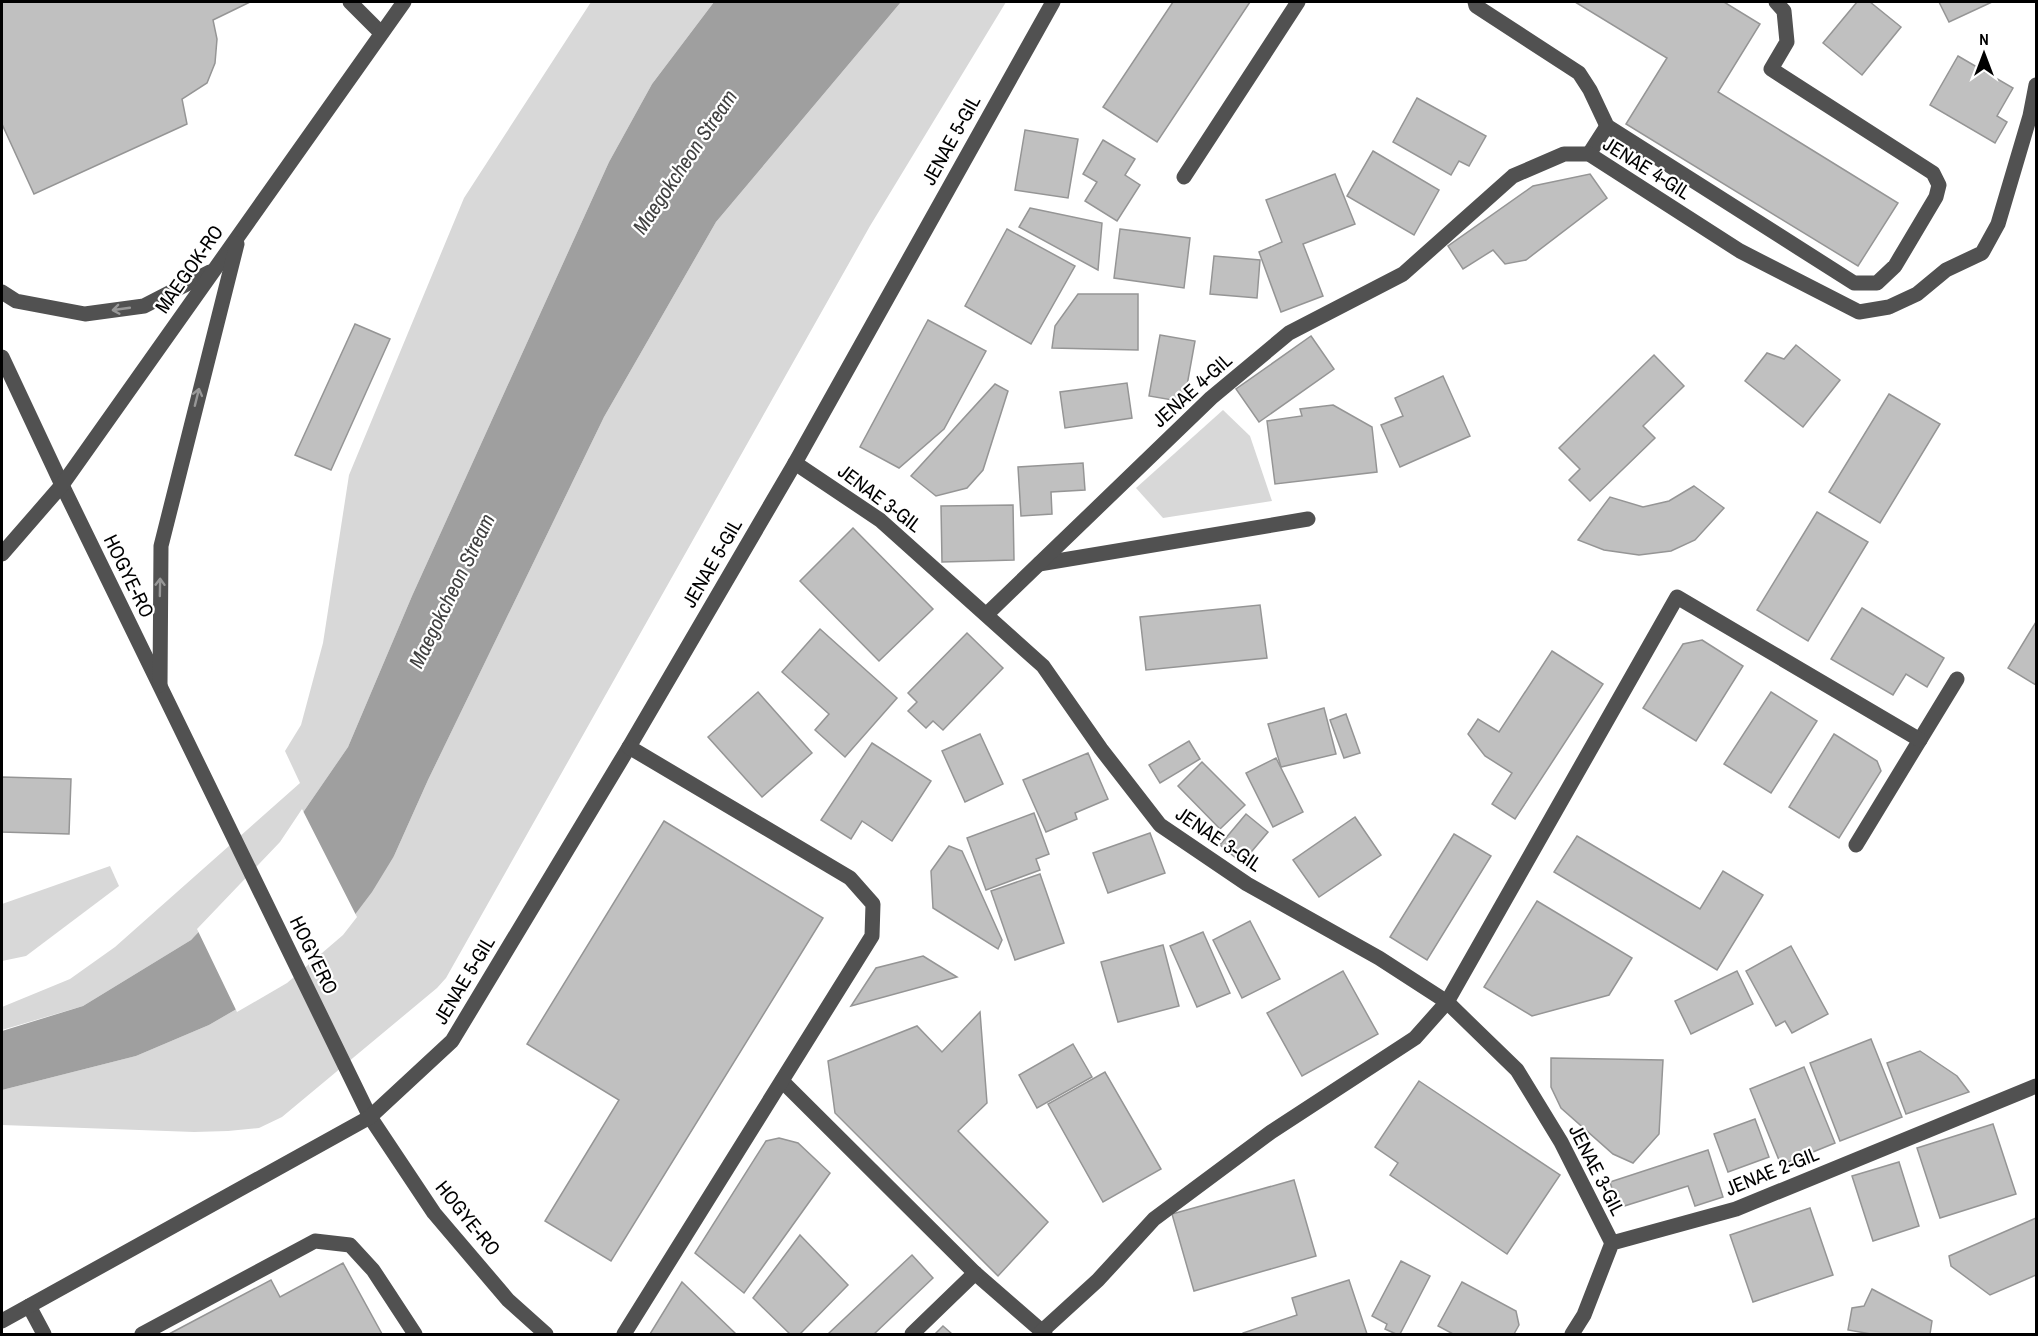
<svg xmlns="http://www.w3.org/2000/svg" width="2038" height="1336" font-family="'Archivo Narrow',sans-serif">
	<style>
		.green { fill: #d8d8d8 }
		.water { fill: #9f9f9f }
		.pier { fill: #fff }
		.building { fill: #c0c0c0; stroke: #959595; stroke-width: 1.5 }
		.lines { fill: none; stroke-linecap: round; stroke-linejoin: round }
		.minor { stroke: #515151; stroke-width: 15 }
		.oneway { stroke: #979797 }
		.labels { text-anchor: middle; stroke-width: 4.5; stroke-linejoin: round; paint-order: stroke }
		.street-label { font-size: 20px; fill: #000; stroke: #fff }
		.water-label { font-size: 21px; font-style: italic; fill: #404040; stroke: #fff }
	</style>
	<rect width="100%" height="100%" fill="#fff"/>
	<!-- green -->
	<g class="green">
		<path d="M591,2H714L652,84L609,162L412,596L348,747L282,843L191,940L83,1006L2,1030V1007L70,979L115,947L300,783L285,751L301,725L323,643L349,475L464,198Z"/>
		<path d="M901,2H1006L870,226L446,978L437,988L282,1117L259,1128L228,1131L194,1132L2,1125V1090L136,1056L209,1025L285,981L394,856L428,780L604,417L716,222Z"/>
		<path d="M1223,410L1250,436L1272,501L1163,518L1136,488Z"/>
		<path d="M110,866L119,886L26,956L2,961V904Z"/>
	</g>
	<!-- water -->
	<path class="water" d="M714,2H901L716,222L604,417L428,780L394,856L372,892L341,933L285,981L209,1025L136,1056L2,1090V1031L83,1006L191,940L282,843L348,747L412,596L609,162L652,84Z"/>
	<!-- pier -->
	<path class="pier" d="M302,809L357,917L343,935L287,983L237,1012L197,929L280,842Z"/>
	<!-- building -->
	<g class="building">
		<path d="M2,2H250L213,20L217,39L215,63L207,83L182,99L187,124L34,194L2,124Z"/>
		<path d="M1173,2H1250L1157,142L1103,107Z"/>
		<path d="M1575,2H1724L1760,24L1718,92L1898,203L1858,266L1626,124L1667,58Z"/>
		<path d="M1857,2H1870L1901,27L1862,75L1823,43Z"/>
		<path d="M1939,2H1992L1949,22Z"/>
		<path d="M1958,56L2013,88L1997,116L2007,122L1995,143L1930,105Z"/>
		<path d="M1417,98L1486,136L1469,166L1459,161L1451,175L1393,142Z"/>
		<path d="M1025,130L1078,139L1068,198L1015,190Z"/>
		<path d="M1103,140L1135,159L1125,175L1140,185L1117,221L1085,201L1097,182L1083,174Z"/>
		<path d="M1373,151L1439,190L1414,235L1347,196Z"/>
		<path d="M1335,174L1355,224L1303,244L1323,296L1281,312L1259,252L1282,242L1266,200Z"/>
		<path d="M1590,174L1607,198L1526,260L1505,264L1493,250L1463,269L1448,246L1533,186Z"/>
		<path d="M1030,208L1102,223L1098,270L1019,227Z"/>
		<path d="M1007,229L1075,266L1031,344L965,306Z"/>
		<path d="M1120,229L1190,238L1184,288L1114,278Z"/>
		<path d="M1214,256L1260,260L1257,298L1210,294Z"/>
		<path d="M1078,294H1138V350L1052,348L1055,326Z"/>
		<path d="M928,320L986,351L944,429L899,468L860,447Z"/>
		<path d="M355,324L390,339L331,470L295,455Z"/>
		<path d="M1160,335L1195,341L1184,402L1149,396Z"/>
		<path d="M1311,336L1334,369L1259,422L1236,389Z"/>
		<path d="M1796,345L1840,380L1803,427L1745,381L1767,353L1784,359Z"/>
		<path d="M1654,355L1684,386L1643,426L1655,438L1590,501L1569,480L1580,469L1559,448Z"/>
		<path d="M1443,376L1470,436L1400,467L1381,425L1403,416L1395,398Z"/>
		<path d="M1127,383L1132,418L1065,428L1060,392Z"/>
		<path d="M995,384L1008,391L983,470L967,488L936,496L911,476Z"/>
		<path d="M1889,394L1940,424L1880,523L1829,492Z"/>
		<path d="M1333,405L1372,427L1377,472L1275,484L1267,421L1302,416L1300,409Z"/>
		<path d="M1083,463L1085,490L1051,492L1052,514L1021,516L1018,467Z"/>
		<path d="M1694,486L1724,508L1695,540L1671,551L1639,555L1604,550L1578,540L1610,497L1643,507L1669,501Z"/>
		<path d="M1013,505L1014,560L942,562L941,506Z"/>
		<path d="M1817,512L1868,542L1808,641L1757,610Z"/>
		<path d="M853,528L933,609L879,661L800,581Z"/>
		<path d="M1260,605L1267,658L1146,670L1140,617Z"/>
		<path d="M1862,608L1944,658L1927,687L1906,674L1893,695L1831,659Z"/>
		<path d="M2036,622V685L2008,668Z"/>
		<path d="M820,629L897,698L845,757L815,730L829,714L782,672Z"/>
		<path d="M967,633L1003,668L943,730L933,721L926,728L908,711L917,702L908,693Z"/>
		<path d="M1702,640L1743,666L1696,741L1643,708L1683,644Z"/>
		<path d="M1552,651L1603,684L1515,819L1492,804L1512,773L1485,756L1468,734L1478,719L1499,732Z"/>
		<path d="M758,692L812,753L762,797L708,737Z"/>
		<path d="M1771,692L1817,721L1771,793L1724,764Z"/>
		<path d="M1324,708L1336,754L1281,767L1268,724Z"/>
		<path d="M1346,714L1360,753L1344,758L1330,720Z"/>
		<path d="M980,734L1003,784L965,802L942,751Z"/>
		<path d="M1834,734L1877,761L1881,771L1839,838L1789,807Z"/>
		<path d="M1189,741L1200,759L1160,783L1149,765Z"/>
		<path d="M872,743L931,781L892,841L862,821L851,839L821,820Z"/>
		<path d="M1088,753L1108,799L1075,813L1077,819L1046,832L1023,780Z"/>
		<path d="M1276,758L1303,812L1273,827L1246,773Z"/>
		<path d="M1202,762L1245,805L1220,829L1178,786Z"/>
		<path d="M2,777L71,779L69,834L2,832Z"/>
		<path d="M1034,813L1049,854L1036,859L1040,870L986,890L967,838Z"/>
		<path d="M1246,814L1268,832L1242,863L1220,845Z"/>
		<path d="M1355,817L1381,855L1319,897L1293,860Z"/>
		<path d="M664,821L823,918L611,1261L545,1221L619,1100L527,1044Z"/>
		<path d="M1150,833L1165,873L1108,893L1093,853Z"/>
		<path d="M1454,834L1491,856L1427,960L1390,937Z"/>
		<path d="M1577,836L1700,909L1723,871L1763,895L1717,970L1554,872Z"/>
		<path d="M949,846L962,851L1002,940L998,949L933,908L931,871Z"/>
		<path d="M1040,874L1064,943L1015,960L991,891Z"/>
		<path d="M1537,901L1632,958L1609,995L1532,1016L1484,987Z"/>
		<path d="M1250,921L1280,979L1242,998L1213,940Z"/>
		<path d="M1203,932L1230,993L1197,1007L1170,946Z"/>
		<path d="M1163,945L1179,1006L1118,1022L1101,962Z"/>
		<path d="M1791,946L1828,1014L1792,1033L1785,1021L1776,1026L1746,971Z"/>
		<path d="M923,956L957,977L851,1006L876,968Z"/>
		<path d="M1343,971L1378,1034L1302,1076L1267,1013Z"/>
		<path d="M1737,971L1753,1004L1691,1034L1675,1001Z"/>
		<path d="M980,1012L987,1103L958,1131L1048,1222L998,1276L835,1113L828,1061L917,1026L942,1052Z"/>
		<path d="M1871,1039L1902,1117L1840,1141L1810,1063Z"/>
		<path d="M1073,1044L1092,1077L1037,1108L1019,1075Z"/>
		<path d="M1920,1051L1957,1076L1969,1092L1906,1114L1887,1063Z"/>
		<path d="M1551,1058L1663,1060L1659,1134L1633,1163L1613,1154L1561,1108L1551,1087Z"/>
		<path d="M1804,1067L1835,1143L1781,1165L1750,1089Z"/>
		<path d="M1105,1072L1161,1169L1103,1202L1048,1104Z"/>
		<path d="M1419,1081L1560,1175L1507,1254L1390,1175L1398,1163L1375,1147Z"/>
		<path d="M1755,1119L1769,1157L1728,1172L1714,1134Z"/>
		<path d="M1993,1124L2016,1194L1940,1218L1917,1148Z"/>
		<path d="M779,1138L798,1143L830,1173L744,1293L695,1253L766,1141Z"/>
		<path d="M1708,1150L1723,1197L1695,1206L1688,1186L1618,1208L1610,1182Z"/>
		<path d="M1899,1162L1919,1226L1873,1241L1852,1176Z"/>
		<path d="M1294,1180L1316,1256L1194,1291L1172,1214Z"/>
		<path d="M1810,1208L1833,1275L1753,1302L1730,1235Z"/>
		<path d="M2036,1218V1275L1990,1295L1951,1266L1949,1256Z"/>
		<path d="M800,1235L848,1285L800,1334H790L753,1298Z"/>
		<path d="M912,1255L933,1278L874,1334H828Z"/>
		<path d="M1401,1261L1430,1276L1400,1334H1396L1385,1329L1387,1324L1372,1316Z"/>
		<path d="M343,1263L382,1334H169L271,1280L280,1297Z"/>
		<path d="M1349,1280L1367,1334H1243V1333L1297,1315L1292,1298Z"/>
		<path d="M682,1282L736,1334H650Z"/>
		<path d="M1462,1282L1516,1311L1519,1325L1514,1334H1453L1438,1326Z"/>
		<path d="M1872,1289L1932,1321L1930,1334H1871L1848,1330L1852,1308L1864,1306Z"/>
		<path d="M943,1326L952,1334H935Z"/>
	</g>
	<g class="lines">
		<!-- minor -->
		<g class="minor">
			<path d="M350,2L381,33"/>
			<path d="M1475,2L1476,6L1579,73L1590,90L1607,126L1854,283H1877L1895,266L1936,197L1939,185L1933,173L1771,69L1787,42L1784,11L1776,2"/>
			<path d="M1589,154L1607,126"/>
			<path d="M1184,177L1298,2"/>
			<path d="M2,292L16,301L85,314L144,306L210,272"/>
			<path d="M2,357L62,485L370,1117L434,1213L508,1300L546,1334"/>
			<path d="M795,463L880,520L1043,666L1101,749L1160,825L1247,884L1379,958L1447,1002L1517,1070L1561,1142L1612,1243"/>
			<path d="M2,554L62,485L404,2"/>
			<path d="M1039,564L1308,519"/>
			<path d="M987,614L1211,398L1289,333L1403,274L1513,176L1564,154H1589L1740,251L1859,312L1889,307L1917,294L1946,270L1982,253L1998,224L2030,116L2036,85"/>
			<path d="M160,685L161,546L237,244"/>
			<path d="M1856,845L1957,679"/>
			<path d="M782,1081L975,1273L1045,1334"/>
			<path d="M29,1306L44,1334"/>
			<path d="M2,1321L370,1117L452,1041L629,747L795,463L1053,2"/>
			<path d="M1041,1332L1098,1280L1154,1219L1271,1132L1415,1038L1447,1002L1677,597L1920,740"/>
			<path d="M142,1334L315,1241L350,1245L373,1270L415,1334"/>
			<path d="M624,1334L872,936L873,904L850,878L629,747"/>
			<path d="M912,1334L975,1273"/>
			<path d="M1572,1334L1584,1315L1612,1243L1736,1209L2036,1086"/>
		</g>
	</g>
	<!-- one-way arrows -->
	<defs><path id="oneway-shaft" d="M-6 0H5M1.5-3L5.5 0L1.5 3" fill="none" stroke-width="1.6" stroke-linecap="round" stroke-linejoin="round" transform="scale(1.5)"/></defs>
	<g class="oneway">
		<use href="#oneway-shaft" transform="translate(121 309) rotate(172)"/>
		<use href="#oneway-shaft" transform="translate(197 397) rotate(-76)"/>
		<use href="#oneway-shaft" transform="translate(160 587) rotate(-89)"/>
	</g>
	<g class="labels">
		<!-- street labels -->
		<g class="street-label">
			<text transform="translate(951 140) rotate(-61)" y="7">JENAE 5-GIL</text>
			<text transform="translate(1647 168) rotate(32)" y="7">JENAE 4-GIL</text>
			<text transform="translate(189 269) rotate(-55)" y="7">MAEGOK-RO</text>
			<text transform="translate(1192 390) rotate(-42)" y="7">JENAE 4-GIL</text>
			<text transform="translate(880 498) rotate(37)" y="7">JENAE 3-GIL</text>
			<text transform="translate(712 563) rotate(-60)" y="7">JENAE 5-GIL</text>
			<text transform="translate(129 576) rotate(64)" y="7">HOGYE-RO</text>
			<text transform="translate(1219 839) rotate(34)" y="7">JENAE 3-GIL</text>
			<text transform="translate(314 955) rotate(64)" y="7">HOGYERO</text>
			<text transform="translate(464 980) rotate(-59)" y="7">JENAE 5-GIL</text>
			<text transform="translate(1597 1170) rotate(63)" y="7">JENAE 3-GIL</text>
			<text transform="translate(1772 1171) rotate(-22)" y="7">JENAE 2-GIL</text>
			<text transform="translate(468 1218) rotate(51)" y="7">HOGYE-RO</text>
		</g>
		<!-- water labels -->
		<g class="water-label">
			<text transform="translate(685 162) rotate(-56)" y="7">Maegokcheon Stream</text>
			<text transform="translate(452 591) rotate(-64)" y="7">Maegokcheon Stream</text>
		</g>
	</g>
	<!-- border -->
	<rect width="2038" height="1336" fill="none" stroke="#000000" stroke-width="6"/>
	<!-- north arrow -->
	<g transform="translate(1984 54)" stroke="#ffffff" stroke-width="4.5" paint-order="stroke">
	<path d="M0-4.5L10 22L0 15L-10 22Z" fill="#000000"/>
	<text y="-9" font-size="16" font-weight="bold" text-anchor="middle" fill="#000000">N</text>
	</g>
</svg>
